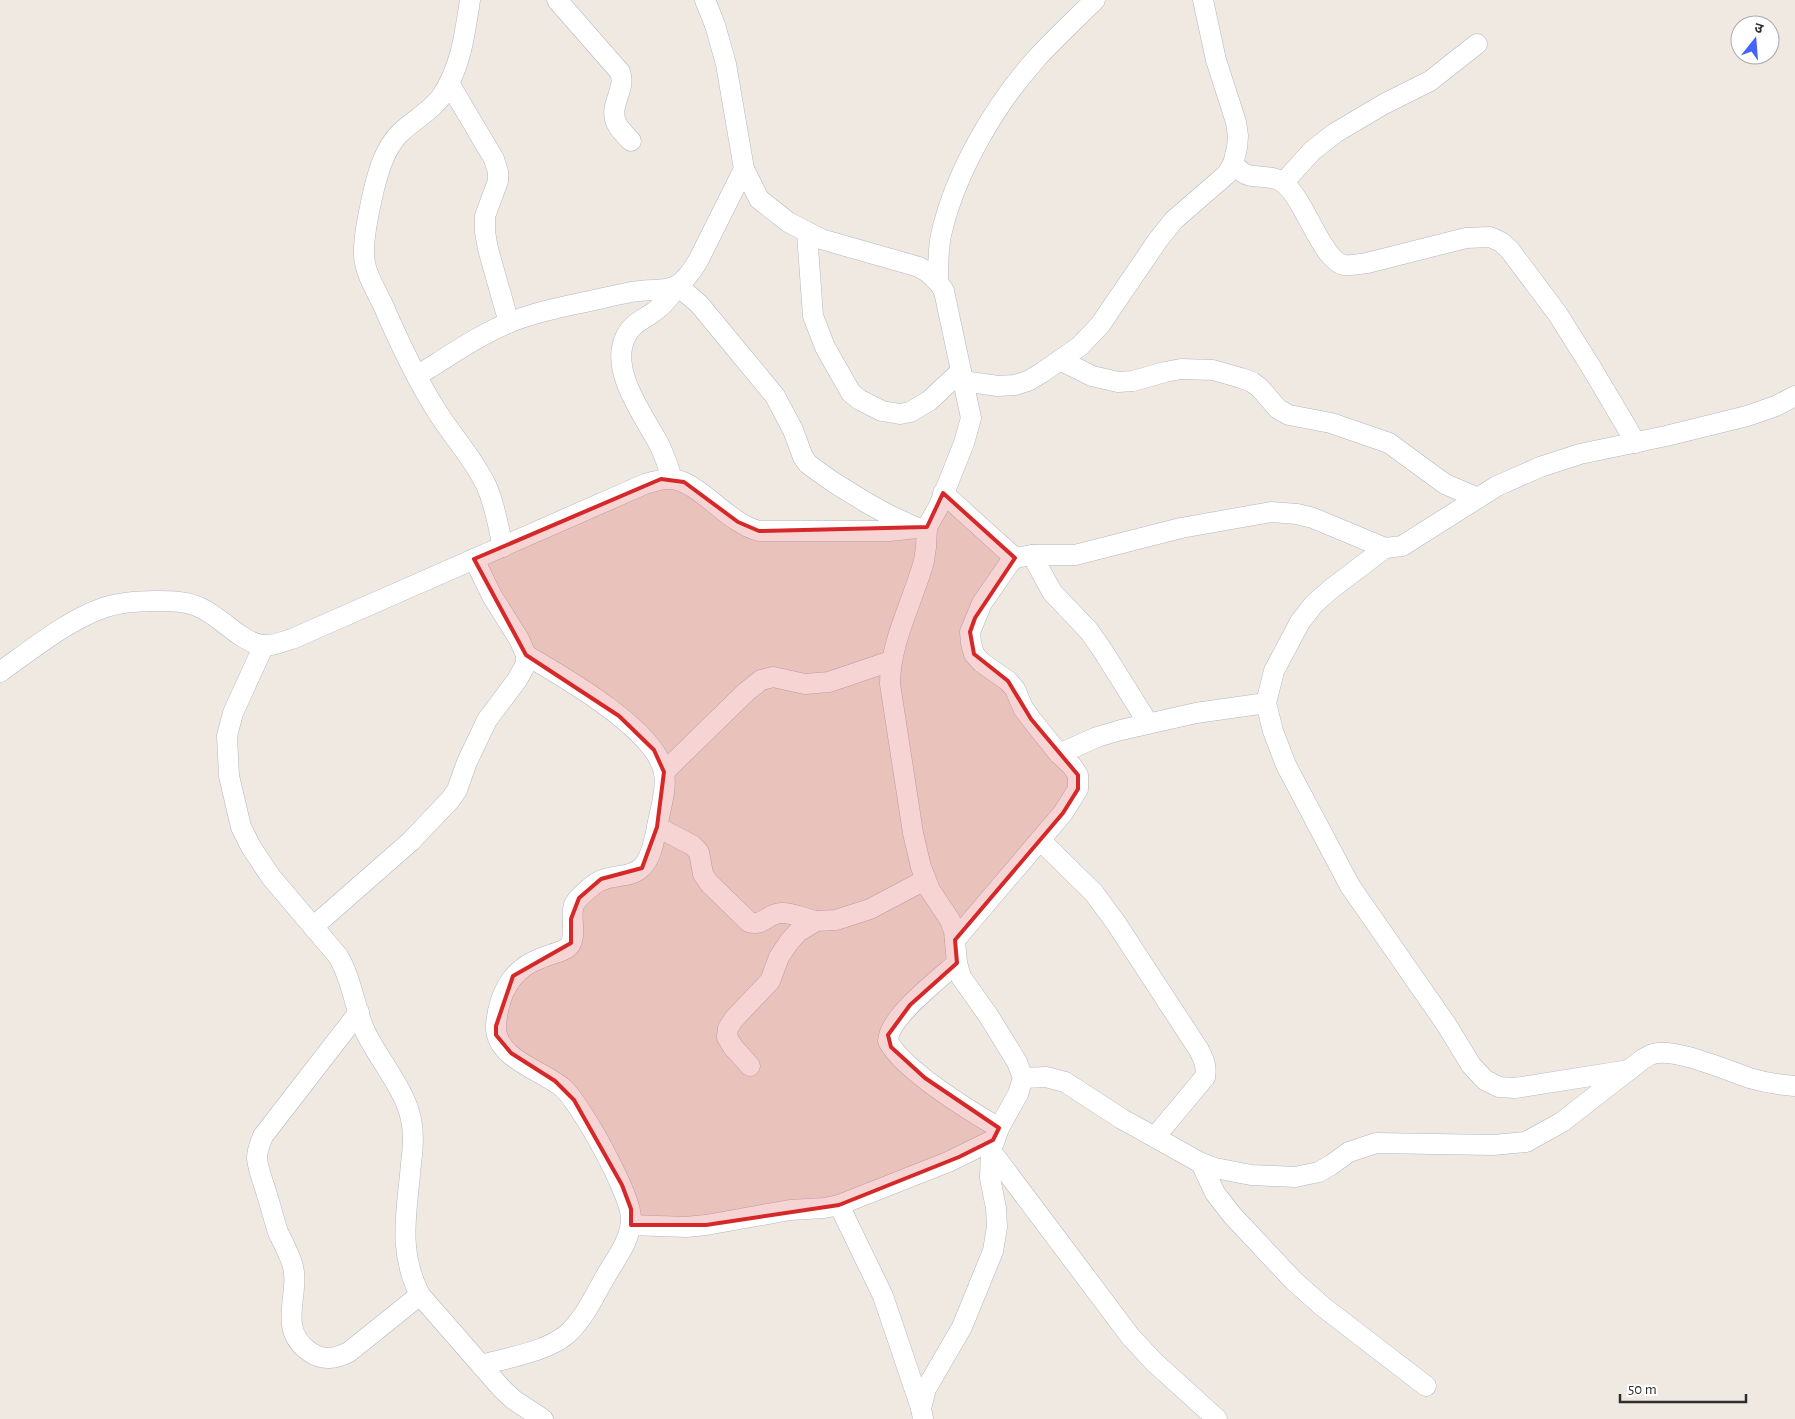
<svg xmlns="http://www.w3.org/2000/svg" width="1795" height="1419" font-family="'Alegreya Sans','Noto Sans Devanagari',sans-serif">
	<style>
		.lines { fill: none; stroke-linecap: round; stroke-linejoin: round }
		.minor-casing { stroke: #b4b7c1; stroke-width: 21 }
		.minor { stroke: #fff; stroke-width: 20 }
		.marked { fill: #d62828; fill-opacity: 0.2; stroke: #d62828; stroke-width: 4; stroke-linejoin: round }
	</style>
	<rect width="100%" height="100%" fill="#efe9e1"/>
	<g class="lines">
		<defs>
			<g id="minor">
				<path d="M470,0C465,33 461,68 441,97C430,112 412,121 399,134C385,149 379,169 374,189C370,206 363,238 364,256C365,273 376,290 383,305C399,342 416,379 438,413C453,437 474,459 486,485C495,504 498,526 503,547"/>
				<path d="M557,0L620,72C627,91 606,107 618,126C621,131 626,136 631,141"/>
				<path d="M449,83L494,159L498,172V181L485,216V232L488,249L509,323"/>
				<path d="M1233,164C1237,168 1243,174 1248,175C1259,178 1272,175 1282,182C1304,196 1321,260 1344,265C1351,266 1359,264 1367,263L1466,238L1490,237L1501,242L1510,250L1518,261L1557,313L1591,367L1636,443"/>
				<path d="M1284,182L1312,151L1335,133L1384,104L1430,81L1477,44"/>
				<path d="M807,233L813,316L825,347L851,393L860,400L882,411L900,414L910,412L929,401L961,371"/>
				<path d="M938,281C938,265 938,250 941,235C955,173 994,106 1036,59C1055,38 1076,19 1095,0"/>
				<path d="M1060,360L1092,376L1118,382L1133,381L1165,372L1181,369L1213,370L1241,378L1252,382L1260,388L1278,409L1289,415L1331,423L1389,443L1445,484L1478,498"/>
				<path d="M417,376C449,356 481,333 516,320C534,313 553,309 571,305C591,301 611,296 631,292C667,286 675,299 698,261L744,169"/>
				<path d="M963,381L998,386L1015,385L1028,381L1043,372L1080,346L1100,325L1158,240L1174,220L1227,174L1233,164L1237,148L1238,136L1236,122L1216,60L1203,0"/>
				<path d="M672,479C669,468 665,457 660,446C645,417 608,370 626,336C632,323 645,319 655,311C665,304 671,295 678,286L699,304L775,396L793,430L803,457L808,464L833,482L867,503L889,515L917,528"/>
				<path d="M943,493L1015,558"/>
				<path d="M1385,548L1331,589L1314,604L1300,622L1274,671L1266,703L1273,731L1286,765L1350,886L1446,1024L1471,1065L1485,1080L1499,1087L1515,1088L1629,1070"/>
				<path d="M1032,555L1052,592L1089,631L1103,651L1148,723"/>
				<path d="M264,645L233,713L227,736L229,776L241,827L251,847L271,877L338,956C352,979 354,1006 365,1031C378,1059 405,1089 411,1119C414,1133 413,1150 411,1164C407,1212 397,1250 420,1295L502,1389L514,1400L543,1419"/>
				<path d="M0,672C31,650 68,620 103,608C120,602 138,601 156,601C171,601 187,601 201,608C221,617 241,642 262,645C272,647 283,641 292,639L645,484C654,482 663,478 672,479C700,482 727,523 759,531H889L927,527L939,506L964,443L971,418L944,291C938,280 931,273 919,267L821,239L788,222L759,199L744,169L726,64L715,25L705,0"/>
				<path d="M1059,754L1097,737L1121,730L1196,713L1266,703"/>
				<path d="M664,772L746,692L761,680L773,677L805,684L829,682L891,661"/>
				<path d="M657,827L692,845L699,852L703,874L709,883L749,922C763,927 768,913 781,913C792,912 805,919 816,921"/>
				<path d="M1040,840L1094,893L1116,923L1199,1050C1204,1060 1207,1066 1205,1077L1155,1137"/>
				<path d="M313,927L411,841L450,800L457,790L467,762L487,720L517,680L526,664V655L519,639L492,596L474,559"/>
				<path d="M955,940L1063,813L1078,789V775L1072,766L1059,754L1031,719L1023,708L1015,689L1008,681L981,662L974,654L971,643L970,632L982,603L1009,564L1015,558L1032,555H1075L1181,528L1271,512L1297,514L1313,518L1385,548L1402,546L1497,486L1540,467L1580,454L1666,436L1747,416L1776,406L1795,396"/>
				<path d="M957,963C939,979 888,1018 888,1041C903,1070 970,1111 999,1128"/>
				<path d="M359,1012L263,1136C260,1143 257,1150 257,1158C258,1171 264,1183 267,1195C271,1207 274,1220 278,1232C283,1242 288,1252 292,1263C302,1294 275,1328 310,1352C323,1361 335,1359 349,1352L420,1295"/>
				<path d="M750,1066L733,1047L727,1037L728,1028L734,1019L770,981L779,957L789,942L798,932L816,921L836,920L870,909L925,880"/>
				<path d="M1023,1078L1046,1077L1065,1082L1122,1119L1201,1163L1215,1168L1251,1175L1295,1177L1319,1172L1331,1165L1349,1152L1376,1143L1493,1145L1526,1142L1562,1122L1643,1059C1646,1058 1649,1055 1653,1054C1675,1047 1730,1072 1753,1079C1767,1083 1781,1085 1795,1086"/>
				<path d="M991,1151L1130,1336L1154,1362L1217,1419"/>
				<path d="M1201,1163L1215,1193L1232,1215L1293,1280L1322,1306L1426,1386"/>
				<path d="M839,1205L883,1296L921,1408"/>
				<path d="M631,1225L686,1227L706,1225L790,1210L824,1208L839,1205L948,1162L993,1140"/>
				<path d="M481,1365C507,1358 545,1352 566,1335C584,1320 595,1294 607,1274C617,1257 631,1239 631,1219C632,1196 581,1104 563,1088C544,1071 495,1059 496,1026C498,997 510,970 539,959C547,955 559,953 567,948C579,939 569,918 574,905C577,898 585,892 591,887C607,872 629,880 641,868C652,859 655,836 658,822C661,807 667,788 664,773C657,730 562,676 526,655"/>
				<path d="M923,1419L921,1408L926,1389L962,1327L993,1251L997,1227L996,1208L990,1178L991,1151L999,1128L1018,1094L1023,1078L1017,1062L988,1015L961,977L957,963L954,931L950,920L930,890L921,867L913,833L890,684C890,642 913,601 924,561L926,547L927,527"/>
			</g>
		</defs>
		<!-- minor casing -->
		<use href="#minor" class="minor-casing"/>
		<!-- minor -->
		<use href="#minor" class="minor"/>
	</g>
	<!-- marked area -->
	<path class="marked" d="M661,479L684,482L738,522L759,531L927,527L943,493L1015,558L975,618L970,632L974,654L1008,681L1031,719L1078,775V789L1063,813L955,940L957,963L910,1005L888,1035L891,1047L925,1078L999,1128L993,1140L959,1157L839,1205L706,1225H631V1209L622,1185L574,1100L555,1081L511,1053L496,1035V1026L513,976L571,943V919L579,898L601,879L642,868L657,827L664,772L654,750L619,716L526,655L474,559Z"/>
	<!-- north arrow -->
	<g transform="translate(1755 40) rotate(17)"><circle r="24" fill="#ffffff" stroke="#ababab"/>
	<path d="M0-4L9 19L0 12L-9 19Z" fill="#4264fb"/>
	<text y="-8" font-size="14" font-weight="bold" text-anchor="middle" fill="#2e2e2e">उ</text>
	</g>
	<!-- scale -->
	<path d="M1620 1394v8h126v-8" fill="none" stroke="#2e2e2e" stroke-width="2.5"/>
	<text x="1628" y="1394" font-size="15" fill="#2e2e2e" stroke="#ffffff" stroke-width="4" paint-order="stroke">50 m</text>
</svg>
